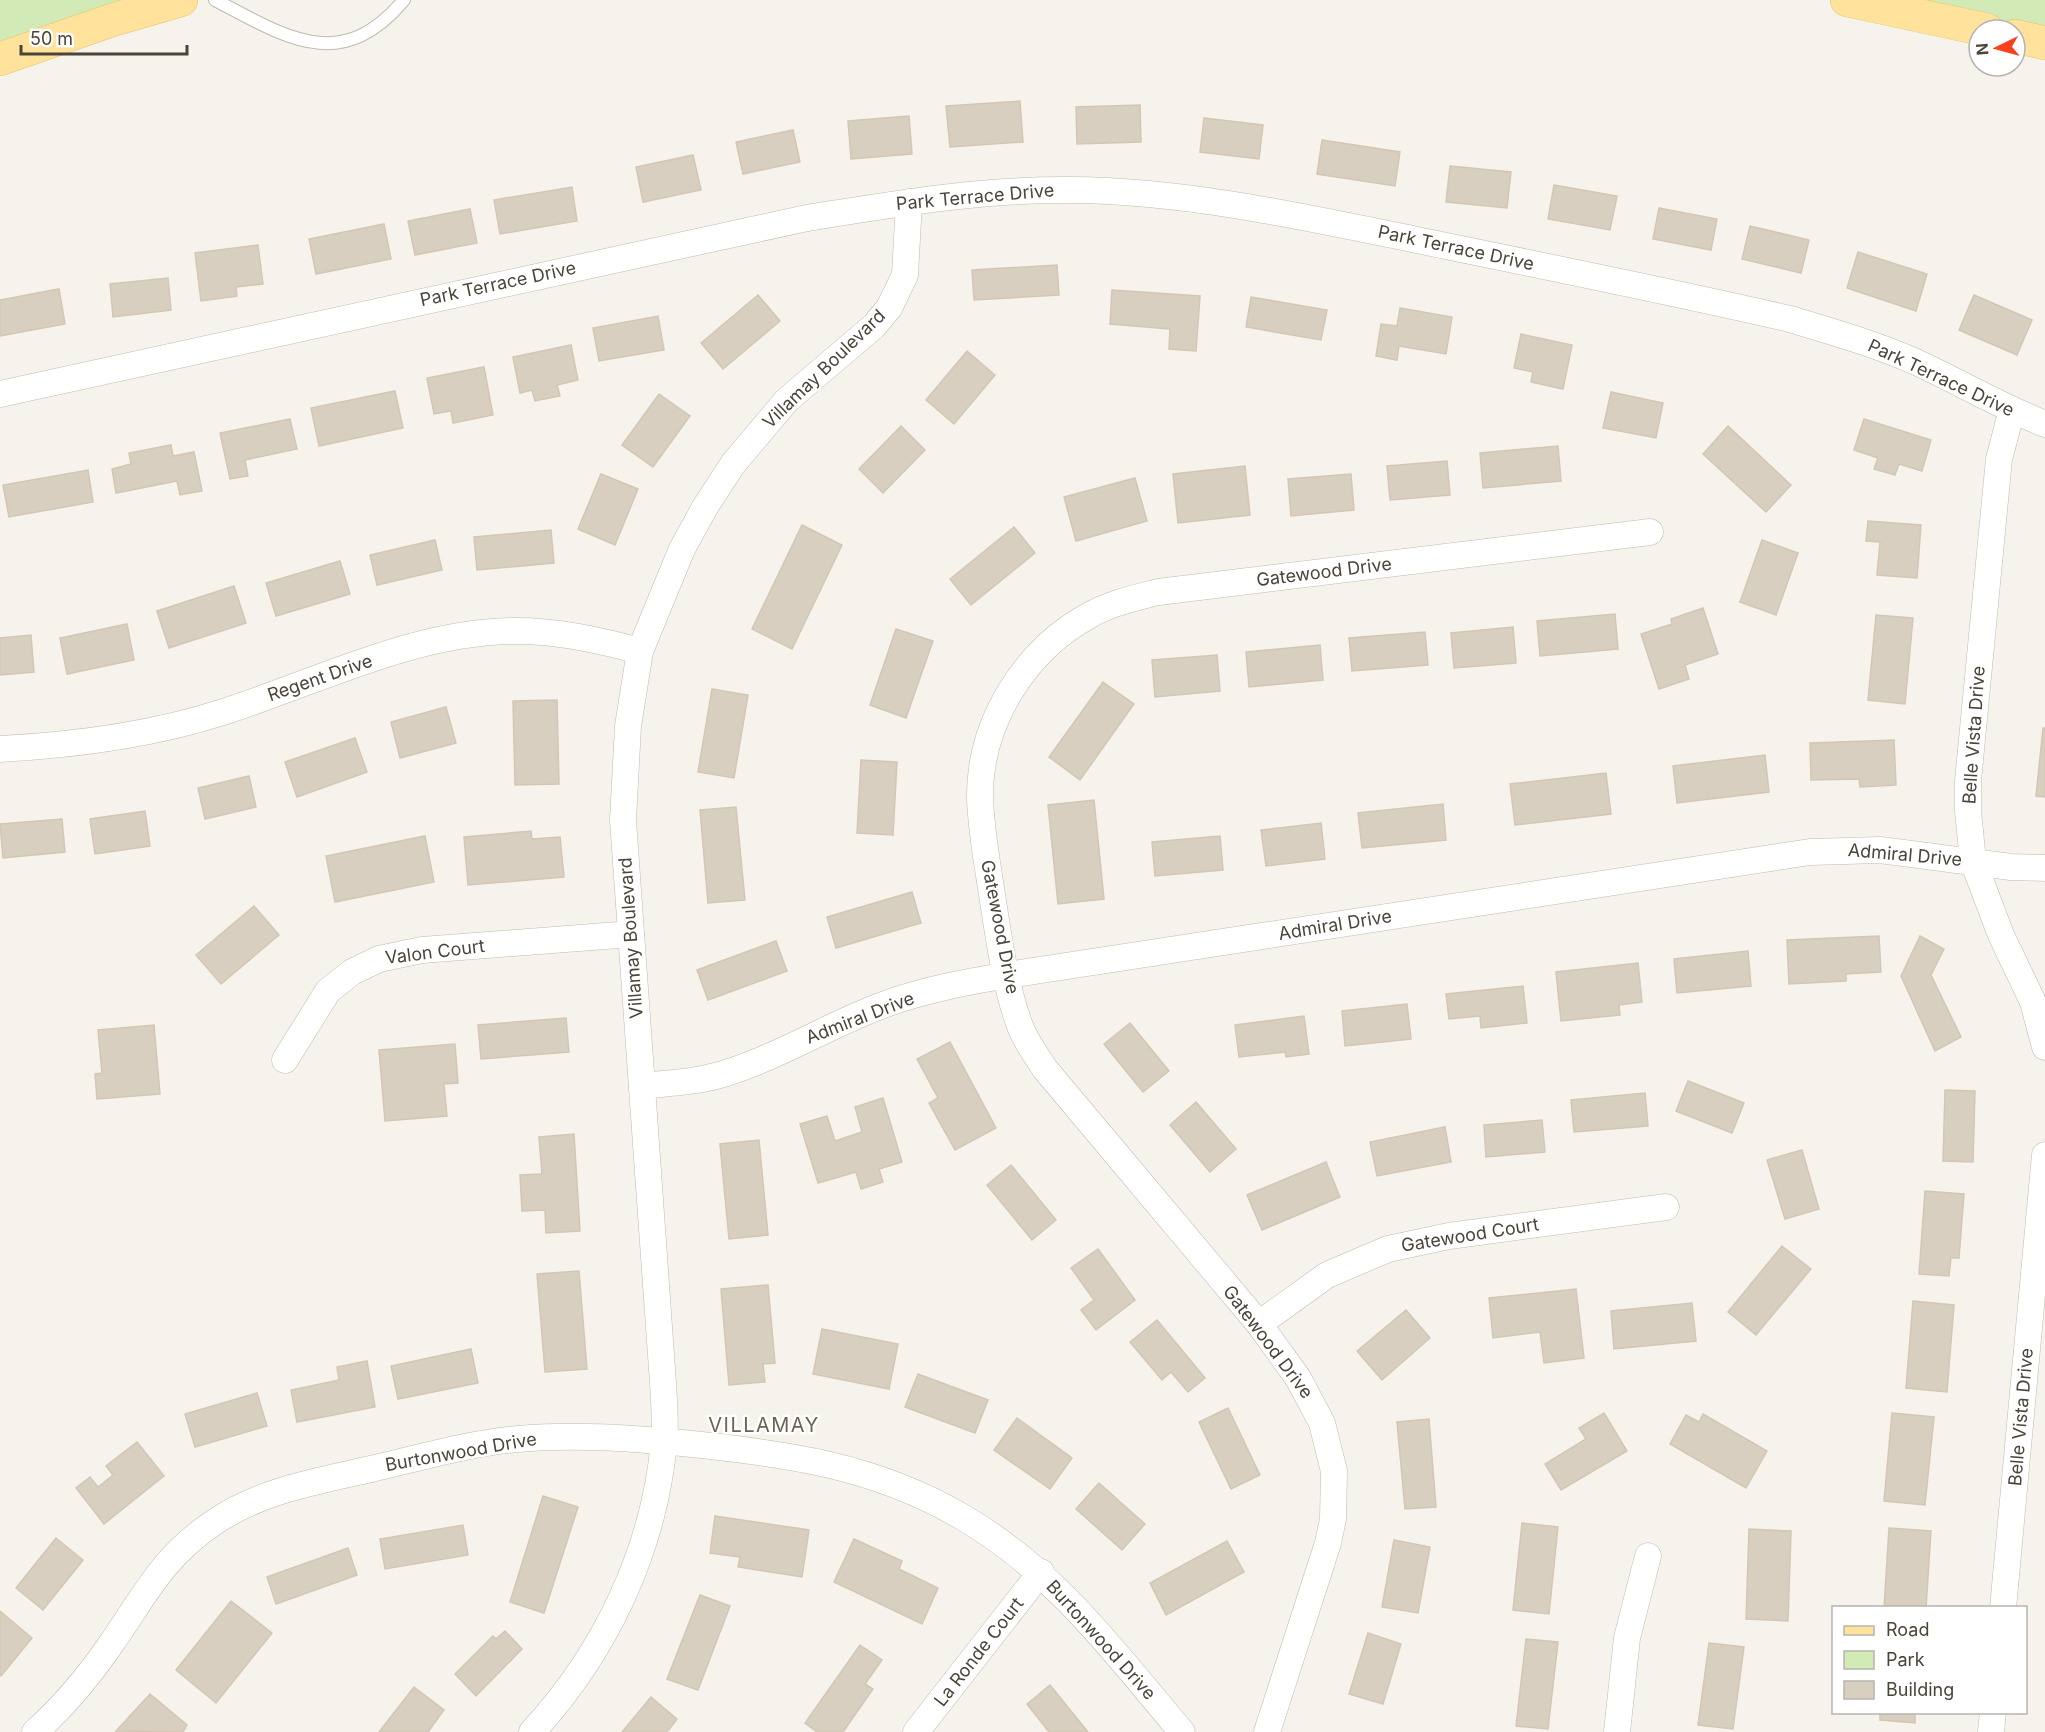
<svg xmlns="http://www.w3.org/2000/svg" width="2045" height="1732" font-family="Inter,sans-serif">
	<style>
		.green { fill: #d2eab5 }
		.building { fill: #d8cfc1; stroke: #d3c7b4; stroke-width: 1.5 }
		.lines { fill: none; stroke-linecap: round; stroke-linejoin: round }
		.service-casing { stroke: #c2bbae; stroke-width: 14 }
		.minor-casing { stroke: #c2bbae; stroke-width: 27 }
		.primary-casing { stroke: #e6c16a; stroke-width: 34 }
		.service { stroke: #fff; stroke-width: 12 }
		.minor { stroke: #fff; stroke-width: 26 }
		.primary { stroke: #ffe39c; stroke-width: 33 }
		.labels { text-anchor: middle; stroke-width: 5; stroke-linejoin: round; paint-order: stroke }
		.street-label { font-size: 18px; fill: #4b4439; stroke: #fff }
		.neighbourhood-label { font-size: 20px; letter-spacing: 1.5px; fill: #6e6250; stroke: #fff }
	</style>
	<rect width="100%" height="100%" fill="#f6f3ec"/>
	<!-- green -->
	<g class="green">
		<path d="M0,0H185L0,66Z"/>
		<path d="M1838,0H2045V37Z"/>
	</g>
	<!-- building -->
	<g class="building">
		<path d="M1020,101L1023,142L950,147L946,106Z"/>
		<path d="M1140,105L1141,142L1077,144L1076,107Z"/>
		<path d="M909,116L912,154L851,159L848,121Z"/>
		<path d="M1204,118L1263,125L1259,159L1200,152Z"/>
		<path d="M793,130L800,162L743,174L736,142Z"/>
		<path d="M1322,140L1400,152L1395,186L1317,174Z"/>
		<path d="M693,155L701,190L643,202L636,167Z"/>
		<path d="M1450,166L1511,172L1507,208L1446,202Z"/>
		<path d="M1554,185L1617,196L1610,230L1548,219Z"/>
		<path d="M572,187L577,221L500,234L494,200Z"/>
		<path d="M1659,208L1717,219L1711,250L1653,239Z"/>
		<path d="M470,209L477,243L415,255L408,221Z"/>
		<path d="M384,224L391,259L316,274L309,239Z"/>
		<path d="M1750,226L1809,240L1801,273L1742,259Z"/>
		<path d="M258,245L263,284L236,287L237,296L201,301L195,253Z"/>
		<path d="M1858,252L1927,274L1916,311L1847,288Z"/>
		<path d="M1057,265L1059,295L974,300L972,270Z"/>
		<path d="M168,278L171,310L113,317L110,284Z"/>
		<path d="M59,289L65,324L0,336V300Z"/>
		<path d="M1112,290L1200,296L1196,351L1169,349L1170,329L1110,324Z"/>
		<path d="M758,295L780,321L723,369L701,343Z"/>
		<path d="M1974,295L2032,320L2017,355L1959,330Z"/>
		<path d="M1251,297L1327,310L1321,340L1246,327Z"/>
		<path d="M1400,308L1452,317L1446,354L1399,346L1397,360L1376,356L1381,324L1397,326Z"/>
		<path d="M658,316L664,350L599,361L593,328Z"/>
		<path d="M1521,334L1572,345L1563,389L1531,382L1533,372L1514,368Z"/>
		<path d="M571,345L578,380L557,385L560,396L535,401L532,390L520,393L513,357Z"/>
		<path d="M967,351L995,375L954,424L926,400Z"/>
		<path d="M484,367L493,415L453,423L451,411L434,414L427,378Z"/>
		<path d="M395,391L403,428L319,446L311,408Z"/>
		<path d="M1611,392L1663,403L1656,438L1603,428Z"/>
		<path d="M659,394L690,416L653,467L622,445Z"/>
		<path d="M290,419L297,449L245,460L248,476L230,479L220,433Z"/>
		<path d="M1864,419L1931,440L1922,471L1899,464L1895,475L1874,469L1878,458L1854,450Z"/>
		<path d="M901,426L925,450L883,493L859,469Z"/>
		<path d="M1728,426L1791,485L1766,512L1703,454Z"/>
		<path d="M171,445L173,456L194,452L202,491L180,495L177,481L116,493L112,469L131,464L129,453Z"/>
		<path d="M1558,446L1561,481L1483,488L1480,453Z"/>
		<path d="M1447,461L1450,495L1390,500L1387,466Z"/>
		<path d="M1245,466L1250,515L1178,523L1173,474Z"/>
		<path d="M88,470L93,502L9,517L3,485Z"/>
		<path d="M601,474L638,489L615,545L578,529Z"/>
		<path d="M1351,474L1354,510L1291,516L1288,479Z"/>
		<path d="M1135,478L1147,521L1076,541L1064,497Z"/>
		<path d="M1868,521L1921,525L1917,578L1877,575L1880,542L1866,541Z"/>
		<path d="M802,525L842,545L792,649L752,629Z"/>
		<path d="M1014,527L1035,553L971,605L950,579Z"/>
		<path d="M551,530L554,563L477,570L474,537Z"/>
		<path d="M435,540L442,570L377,585L370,555Z"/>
		<path d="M1762,540L1798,553L1776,615L1740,602Z"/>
		<path d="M340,561L350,594L276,616L266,583Z"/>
		<path d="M234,586L246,623L169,648L157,611Z"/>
		<path d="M1703,608L1718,654L1685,665L1689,679L1659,689L1641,634L1672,624L1671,619Z"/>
		<path d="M1615,614L1618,649L1540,656L1537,621Z"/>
		<path d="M1876,615L1913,618L1905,704L1868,700Z"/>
		<path d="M127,624L134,660L67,674L60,638Z"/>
		<path d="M1513,627L1516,663L1454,668L1451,633Z"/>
		<path d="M896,629L933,641L906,718L870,705Z"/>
		<path d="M1425,632L1428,665L1352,671L1349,638Z"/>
		<path d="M31,635L34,672L0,675V638Z"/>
		<path d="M1320,645L1323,680L1249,687L1246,652Z"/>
		<path d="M1217,655L1220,691L1155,697L1152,660Z"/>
		<path d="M1103,682L1134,704L1080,780L1049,757Z"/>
		<path d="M712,689L748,695L734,778L698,772Z"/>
		<path d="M557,700L559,784L515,785L513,701Z"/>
		<path d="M446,707L456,743L400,758L391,722Z"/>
		<path d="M2043,728H2045V797L2036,796Z"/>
		<path d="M355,738L367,772L297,797L285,762Z"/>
		<path d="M1894,740L1896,785L1860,787L1859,779L1811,780L1810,743Z"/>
		<path d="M1765,755L1769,792L1677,803L1673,766Z"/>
		<path d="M861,760L897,762L893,835L857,833Z"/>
		<path d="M1606,773L1611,814L1515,825L1510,784Z"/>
		<path d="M249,776L256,807L205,819L198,788Z"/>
		<path d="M1094,800L1104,899L1058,904L1048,805Z"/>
		<path d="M1443,804L1446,840L1362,848L1358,813Z"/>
		<path d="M736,807L745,900L708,903L700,810Z"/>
		<path d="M145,811L150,846L95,854L90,819Z"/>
		<path d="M62,819L65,852L3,858L0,824Z"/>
		<path d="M1321,823L1325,859L1266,866L1261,830Z"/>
		<path d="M531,831L532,839L560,837L564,877L468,885L464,837Z"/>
		<path d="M425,836L434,882L335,902L326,856Z"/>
		<path d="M1220,836L1223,870L1155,876L1152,842Z"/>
		<path d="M912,892L921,923L836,948L827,917Z"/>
		<path d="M254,906L279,935L221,984L196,955Z"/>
		<path d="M1879,936L1881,972L1846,974V981L1789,984L1787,940Z"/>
		<path d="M1920,936L1944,949L1931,975L1961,1037L1935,1051L1901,976Z"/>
		<path d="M776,941L787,971L708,1000L697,970Z"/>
		<path d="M1748,951L1751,986L1677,993L1674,959Z"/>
		<path d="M1638,963L1642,1002L1619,1005L1620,1015L1561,1021L1556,972Z"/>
		<path d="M1523,986L1527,1023L1481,1028L1480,1016L1449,1019L1446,994Z"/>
		<path d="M1407,1004L1411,1039L1345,1046L1342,1011Z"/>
		<path d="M1304,1016L1309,1054L1286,1057L1285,1052L1239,1057L1235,1025Z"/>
		<path d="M566,1018L569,1052L481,1059L478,1025Z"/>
		<path d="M1130,1023L1169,1071L1143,1092L1104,1044Z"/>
		<path d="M154,1025L160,1094L97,1099L95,1074L102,1073L98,1030Z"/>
		<path d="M950,1042L996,1128L955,1150L929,1103L938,1098L917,1059Z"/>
		<path d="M455,1044L458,1083L444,1084L447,1116L385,1121L379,1050Z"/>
		<path d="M1688,1081L1744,1103L1732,1133L1676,1111Z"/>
		<path d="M1945,1090L1975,1091L1973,1162L1943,1161Z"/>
		<path d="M1645,1093L1648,1126L1574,1132L1571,1100Z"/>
		<path d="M883,1098L902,1162L879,1169L883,1182L861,1189L856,1172L818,1183L800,1124L827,1116L835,1141L862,1132L855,1107Z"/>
		<path d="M1196,1102L1236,1149L1210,1172L1170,1125Z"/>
		<path d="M1542,1120L1545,1152L1486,1157L1484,1125Z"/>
		<path d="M1445,1127L1451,1162L1377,1176L1370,1142Z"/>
		<path d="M574,1134L580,1231L546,1233L545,1210L522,1211L520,1175L542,1174L539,1137Z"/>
		<path d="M759,1140L768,1235L729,1239L720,1144Z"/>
		<path d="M1802,1150L1819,1209L1785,1219L1767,1160Z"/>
		<path d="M1326,1162L1340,1197L1262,1230L1247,1195Z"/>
		<path d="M1011,1165L1056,1220L1032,1240L987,1185Z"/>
		<path d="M1925,1191L1964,1194L1959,1258H1951L1949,1276L1919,1274Z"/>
		<path d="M1782,1246L1811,1269L1756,1335L1728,1312Z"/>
		<path d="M1098,1249L1135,1300L1096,1330L1081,1310L1094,1300L1071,1268Z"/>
		<path d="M579,1271L587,1369L545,1372L537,1274Z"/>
		<path d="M768,1285L775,1363L763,1364L765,1382L729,1385L721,1289Z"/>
		<path d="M1576,1289L1584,1358L1544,1363L1540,1332L1493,1338L1489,1298Z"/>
		<path d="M1913,1301L1954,1305L1947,1392L1906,1388Z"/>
		<path d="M1692,1303L1696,1341L1614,1349L1611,1311Z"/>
		<path d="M1406,1310L1430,1338L1382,1380L1357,1351Z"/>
		<path d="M1157,1320L1205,1378L1188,1392L1171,1372L1162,1380L1130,1342Z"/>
		<path d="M822,1329L898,1344L889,1389L813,1374Z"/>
		<path d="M471,1349L478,1383L398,1399L391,1366Z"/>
		<path d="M367,1361L375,1407L297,1422L291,1390L339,1380L337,1367Z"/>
		<path d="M918,1374L988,1400L975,1433L905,1407Z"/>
		<path d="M257,1393L267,1426L195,1447L185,1414Z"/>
		<path d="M1228,1408L1260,1475L1231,1489L1199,1422Z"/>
		<path d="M1604,1413L1627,1451L1561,1490L1545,1464L1586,1439L1579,1428Z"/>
		<path d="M1892,1413L1934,1417L1925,1505L1884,1501Z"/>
		<path d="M1703,1414L1767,1451L1746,1488L1670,1444L1686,1415L1699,1422Z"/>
		<path d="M1017,1418L1072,1458L1050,1489L994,1450Z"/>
		<path d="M1429,1419L1436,1507L1405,1509L1397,1422Z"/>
		<path d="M137,1442L164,1476L104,1524L76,1488L90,1477L98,1487L113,1475L106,1466Z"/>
		<path d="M1099,1483L1145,1524L1122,1550L1076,1509Z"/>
		<path d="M543,1496L578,1507L544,1613L510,1602Z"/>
		<path d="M715,1516L809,1530L802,1577L738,1567L740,1557L710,1553Z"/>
		<path d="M1522,1523L1558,1527L1549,1614L1513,1610Z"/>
		<path d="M463,1525L468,1555L385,1569L380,1539Z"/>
		<path d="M1889,1528L1931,1531L1926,1608H1884Z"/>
		<path d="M1749,1529L1791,1531L1788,1621L1746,1619Z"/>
		<path d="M56,1538L83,1560L43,1610L16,1588Z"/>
		<path d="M854,1539L902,1561L899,1569L938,1588L922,1624L834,1582Z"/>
		<path d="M1394,1540L1430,1547L1418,1613L1382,1607Z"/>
		<path d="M1227,1541L1244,1572L1166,1615L1150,1583Z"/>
		<path d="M348,1548L357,1575L276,1604L267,1577Z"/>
		<path d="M700,1595L730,1606L698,1690L667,1679Z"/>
		<path d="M231,1601L272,1633L216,1703L176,1670Z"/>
		<path d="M0,1611L32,1638L1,1676L0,1675Z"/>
		<path d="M505,1631L522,1649L476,1696L455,1674L493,1636L496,1639Z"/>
		<path d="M1368,1633L1401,1644L1383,1704L1349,1694Z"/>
		<path d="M1526,1639L1558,1642L1548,1729L1516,1726Z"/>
		<path d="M1709,1643L1744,1647L1733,1729L1698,1725Z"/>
		<path d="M860,1645L882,1660L865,1684L873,1689L843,1732H817L805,1723Z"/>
		<path d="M1050,1685L1088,1732H1049L1027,1704Z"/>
		<path d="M414,1687L444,1710L428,1732H379Z"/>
		<path d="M150,1694L187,1725L183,1732L116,1731Z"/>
		<path d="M651,1697L677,1719L667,1732H622Z"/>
		<path d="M1880,1712H1915V1723L1880,1720Z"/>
	</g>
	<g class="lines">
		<defs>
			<path id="service" d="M215,0C286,37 341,75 404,0"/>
			<g id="minor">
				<path d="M0,394L807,218C894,204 982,189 1071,190C1187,191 1299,216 1412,239C1538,265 1664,290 1790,319C1832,332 1876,344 1916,362C1959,382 2000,406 2045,424"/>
				<path d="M2012,410L1999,459L1968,781V811L1973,861L2001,935L2033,1002L2045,1047"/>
				<path d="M0,749C75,745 152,735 223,712C317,682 411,633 511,631C555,630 598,640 640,651"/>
				<path d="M285,1060L328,991L352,972L379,959L422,950L631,934"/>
				<path d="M642,1086C670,1083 697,1082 723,1074C779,1057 829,1025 883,1005C923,990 966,982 1008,975L1810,852L1880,850L2011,867L2045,868"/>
				<path d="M1259,1324L1327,1275L1388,1249L1449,1236L1666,1207"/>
				<path d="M2003,1608L2045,1155"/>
				<path d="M35,1732C63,1707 89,1676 111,1644C146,1594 162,1557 216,1521C263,1490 318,1481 371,1469C419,1458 469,1443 518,1439C573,1434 628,1438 682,1443C783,1453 875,1465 964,1518C1056,1572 1114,1652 1182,1732"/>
				<path d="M532,1732C605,1653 654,1551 664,1442C666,1423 664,1402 663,1383L623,820L628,726L640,651L682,549L705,507L733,464L787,400L874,326L889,308L905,275L909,202"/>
				<path d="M916,1732L1041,1572"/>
				<path d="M1267,1732L1328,1543L1333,1519L1334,1471L1322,1423L1298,1378L1259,1324L1045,1069C1036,1055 1026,1042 1020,1026C1006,989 999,940 993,901C988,867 981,832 980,798C979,723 1025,650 1090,615C1111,603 1135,598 1158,592L1650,532"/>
				<path d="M1617,1732L1627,1638L1648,1556"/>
				<path d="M1991,1732L1993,1712"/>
			</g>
			<g id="primary">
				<path d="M1847,0L1987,30"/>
				<path d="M2015,36L2045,43"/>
				<path d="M0,59L112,20L181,0"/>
			</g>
		</defs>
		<!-- service casing -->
		<use href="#service" class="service-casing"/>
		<!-- minor casing -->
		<use href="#minor" class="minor-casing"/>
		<!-- primary casing -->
		<use href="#primary" class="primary-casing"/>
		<!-- service -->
		<use href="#service" class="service"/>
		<!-- minor -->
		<use href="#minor" class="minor"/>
		<!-- primary -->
		<use href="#primary" class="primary"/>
	</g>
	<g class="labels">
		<!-- street labels -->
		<g class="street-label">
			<text transform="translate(975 197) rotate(-5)" y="6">Park Terrace Drive</text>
			<text transform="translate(1456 248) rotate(12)" y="6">Park Terrace Drive</text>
			<text transform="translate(498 284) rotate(-12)" y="6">Park Terrace Drive</text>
			<text transform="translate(824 369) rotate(-44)" y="6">Villamay Boulevard</text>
			<text transform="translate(1941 378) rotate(25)" y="6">Park Terrace Drive</text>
			<text transform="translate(1324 572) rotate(-7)" y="6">Gatewood Drive</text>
			<text transform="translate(320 678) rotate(-19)" y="6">Regent Drive</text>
			<text transform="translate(1974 735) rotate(-86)" y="6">Belle Vista Drive</text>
			<text transform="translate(1905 855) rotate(5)" y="6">Admiral Drive</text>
			<text transform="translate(1335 925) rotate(-9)" y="6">Admiral Drive</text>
			<text transform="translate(1000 927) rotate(79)" y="6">Gatewood Drive</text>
			<text transform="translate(631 938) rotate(-94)" y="6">Villamay Boulevard</text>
			<text transform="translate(435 952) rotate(-7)" y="6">Valon Court</text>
			<text transform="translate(860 1018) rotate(-21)" y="6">Admiral Drive</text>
			<text transform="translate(1470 1235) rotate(-9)" y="6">Gatewood Court</text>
			<text transform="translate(1268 1342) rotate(53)" y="6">Gatewood Drive</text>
			<text transform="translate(2021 1417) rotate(-85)" y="6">Belle Vista Drive</text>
			<text transform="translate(461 1452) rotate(-10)" y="6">Burtonwood Drive</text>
			<text transform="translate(1101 1640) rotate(48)" y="6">Burtonwood Drive</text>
			<text transform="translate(979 1652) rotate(-52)" y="6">La Ronde Court</text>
		</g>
		<!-- neighbourhood labels -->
		<g class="neighbourhood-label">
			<text x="764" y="1432">VILLAMAY</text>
		</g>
	</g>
	<!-- legend -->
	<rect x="1832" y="1606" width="195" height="108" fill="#ffffff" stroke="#b7b4b0" stroke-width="1.5"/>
	<rect x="1844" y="1626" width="30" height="9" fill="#ffe39c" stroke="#b7b4b0" stroke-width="1.5"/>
	<text x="1886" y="1636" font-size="18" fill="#4b4439">Road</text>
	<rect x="1844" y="1651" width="30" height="18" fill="#d2eab5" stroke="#b7b4b0" stroke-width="1.5"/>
	<text x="1886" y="1666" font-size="18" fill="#4b4439">Park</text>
	<rect x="1844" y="1681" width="30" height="18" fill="#d8cfc1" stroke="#b7b4b0" stroke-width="1.5"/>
	<text x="1886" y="1696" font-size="18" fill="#4b4439">Building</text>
	<!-- north arrow -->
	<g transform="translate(1997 48) rotate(265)"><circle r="28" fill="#ffffff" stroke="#b7b4b0" stroke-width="1.5"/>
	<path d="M0-4.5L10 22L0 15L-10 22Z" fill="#fc3f1d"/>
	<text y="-9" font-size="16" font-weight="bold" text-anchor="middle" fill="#4b4439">N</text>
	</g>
	<!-- scale -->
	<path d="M21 45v9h166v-9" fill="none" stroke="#4b4439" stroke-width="3"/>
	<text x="30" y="45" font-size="18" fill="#4b4439" stroke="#ffffff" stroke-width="4.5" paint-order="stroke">50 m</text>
</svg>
